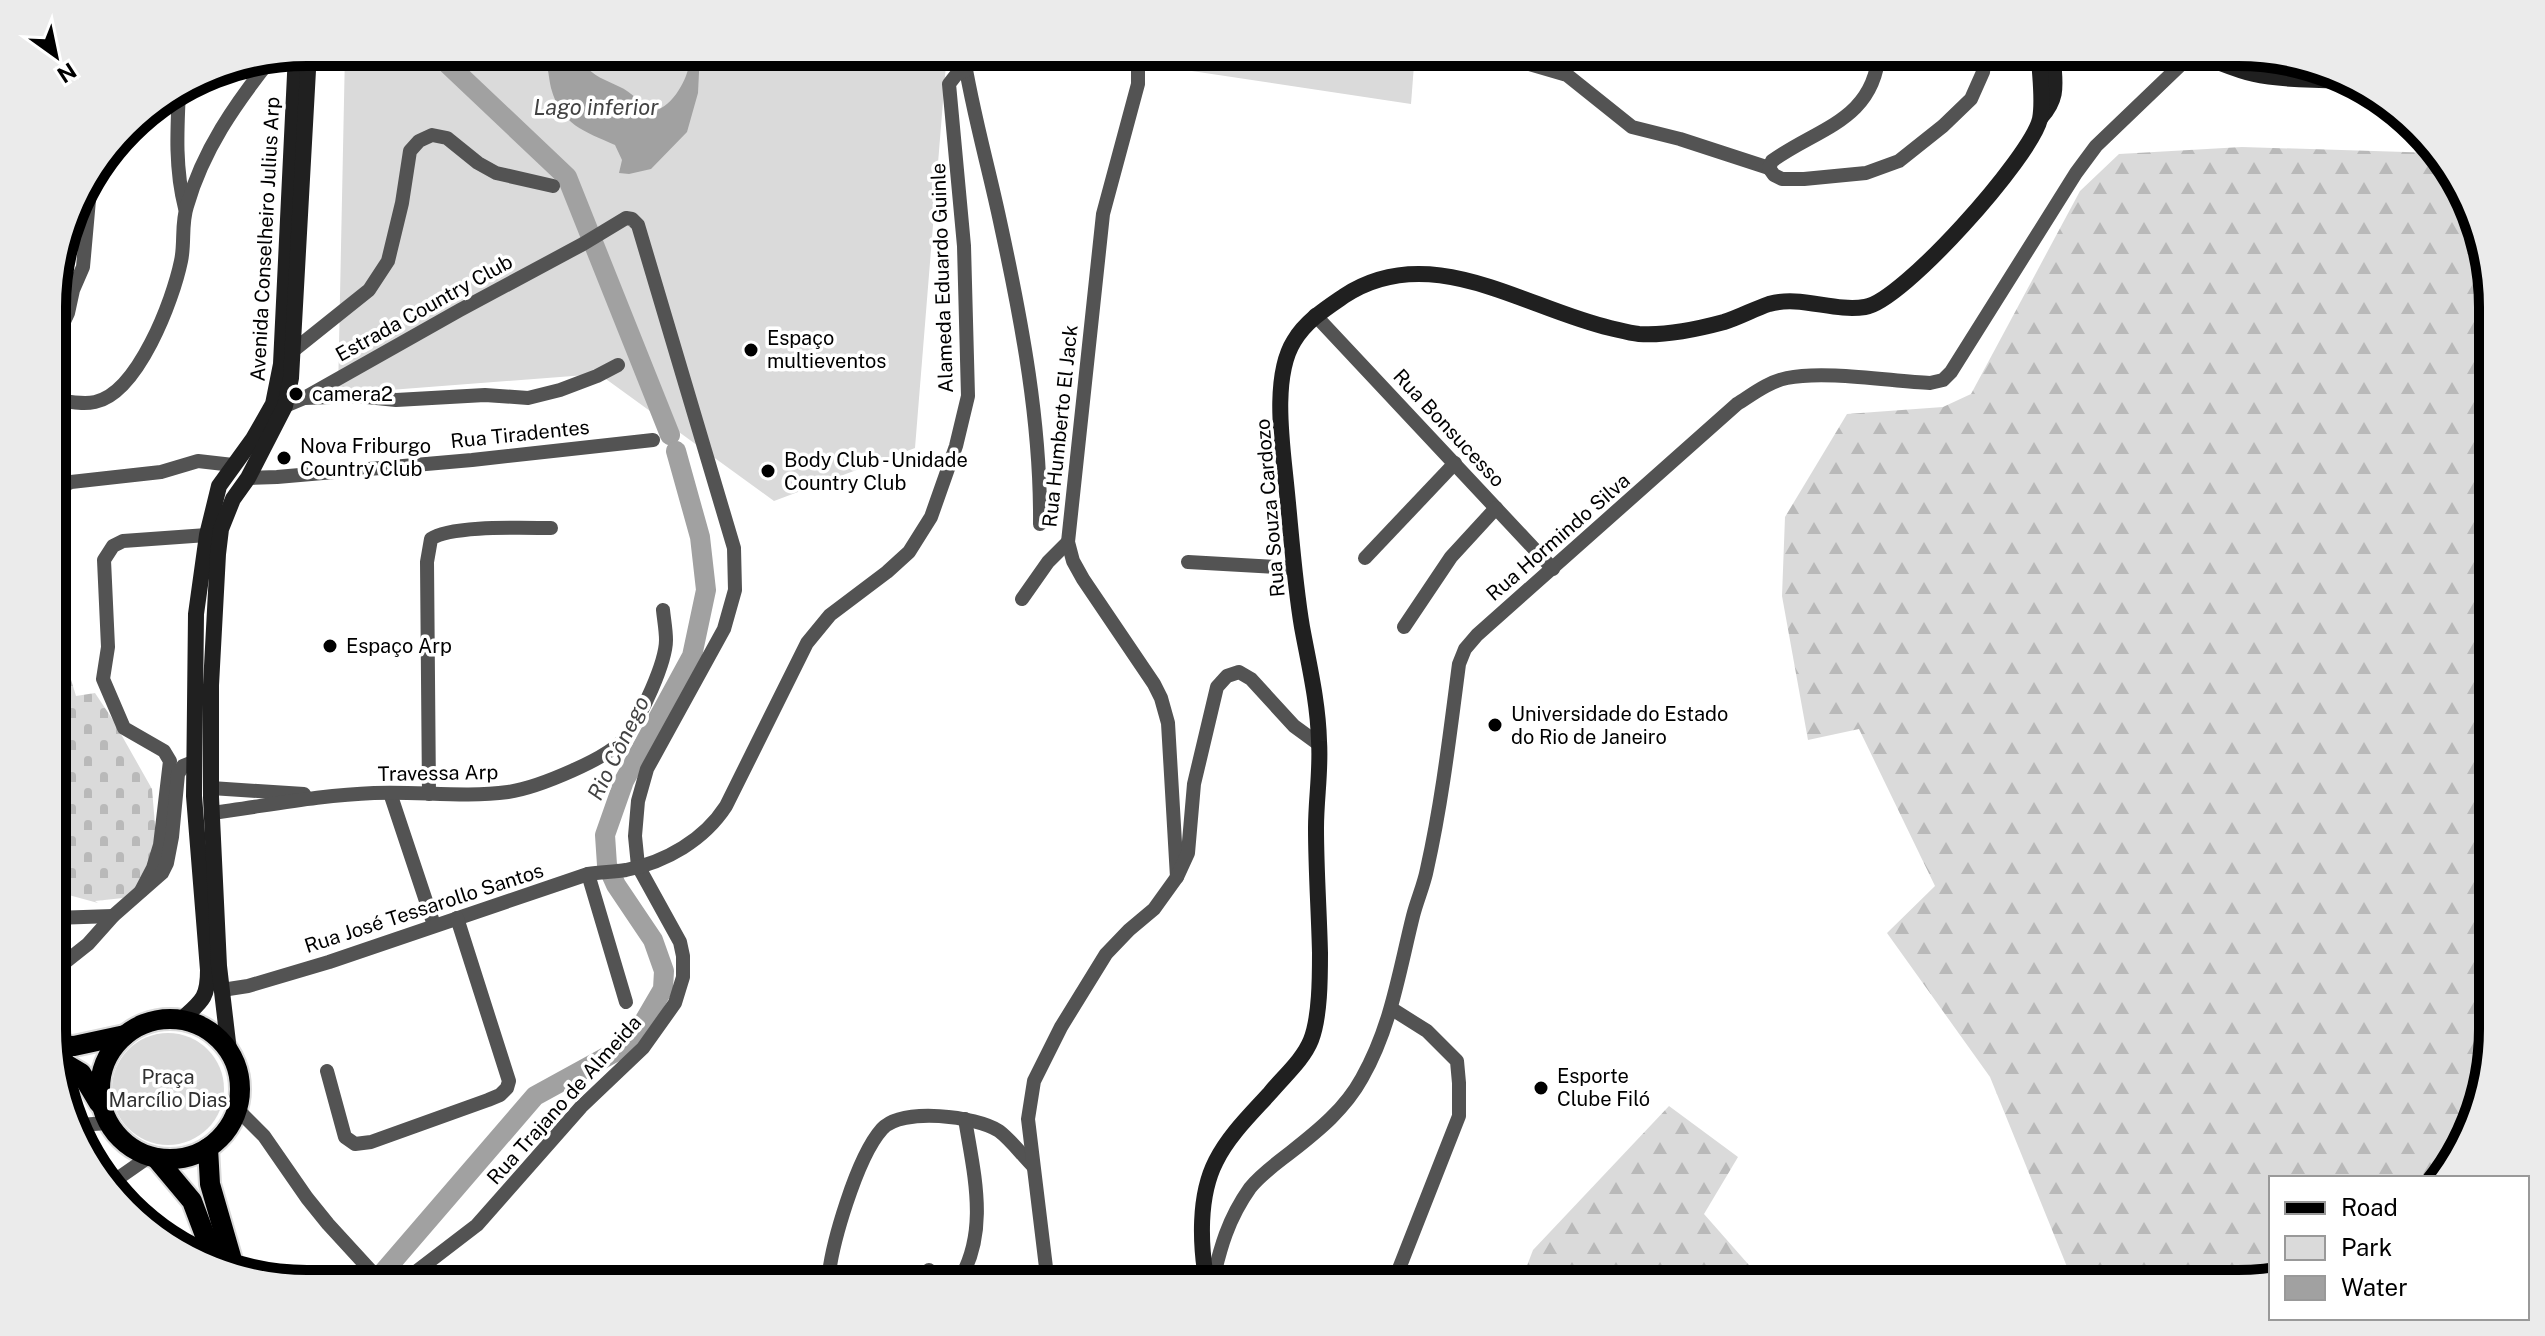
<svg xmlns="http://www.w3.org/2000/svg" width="2545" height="1336" font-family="'Public Sans',sans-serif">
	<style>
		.forest { fill: url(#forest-firs) }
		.cemetery { fill: url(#cemetery-stones) }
		.park { fill: #dadada }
		.water { fill: #a1a1a1 }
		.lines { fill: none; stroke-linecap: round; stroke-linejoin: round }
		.river { stroke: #a1a1a1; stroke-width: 20 }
		.primary-casing { stroke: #dbdbdb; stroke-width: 24 }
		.street { stroke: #535353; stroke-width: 14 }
		.secondary { stroke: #202020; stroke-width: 16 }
		.primary { stroke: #000; stroke-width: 20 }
		.poi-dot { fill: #000; stroke: #fff; stroke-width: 3 }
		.labels { text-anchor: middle; stroke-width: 7; stroke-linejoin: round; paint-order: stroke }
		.street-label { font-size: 20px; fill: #000; stroke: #fff }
		.poi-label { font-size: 20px; fill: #000; stroke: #fff; text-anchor: start }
		.park-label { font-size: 20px; fill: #313131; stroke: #fff }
		.water-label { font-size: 22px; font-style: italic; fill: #424242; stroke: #fff }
		.rim { fill: none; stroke: #000; stroke-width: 10 }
	</style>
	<defs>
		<pattern id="forest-firs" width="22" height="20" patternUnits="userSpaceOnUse" patternTransform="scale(2)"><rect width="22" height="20" fill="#dadada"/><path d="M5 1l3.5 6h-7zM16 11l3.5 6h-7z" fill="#b9b9b9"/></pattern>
		<pattern id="cemetery-stones" width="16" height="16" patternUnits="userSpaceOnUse" patternTransform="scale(2)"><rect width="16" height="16" fill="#dadada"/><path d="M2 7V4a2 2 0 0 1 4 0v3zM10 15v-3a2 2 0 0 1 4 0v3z" fill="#b9b9b9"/></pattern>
	</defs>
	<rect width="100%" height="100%" fill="#fff"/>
	<!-- forest -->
	<g class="forest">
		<path d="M2242,147L2437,153L2450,165L2491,274L2493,1030L2467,1142L2435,1178H2271V1278L2254,1283L2074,1284L1990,1077L1887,933L1935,886L1859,729L1808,740L1782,596L1785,517L1847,414L1943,407L1971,394L2080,191L2119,154Z"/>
		<path d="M1669,1106L1738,1157L1704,1214L1763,1281L1818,1277L1835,1284H1520L1533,1250Z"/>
	</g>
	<!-- cemetery -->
	<path class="cemetery" d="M53,621L76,696L95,693L113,720L152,789L156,837L145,880L123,898L95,901L98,903L54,891Z"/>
	<!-- park -->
	<g class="park">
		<path d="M345,52H947L915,448L774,501L599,374L338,394Z"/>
		<path d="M1178,52H1415L1411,104L1185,70Z"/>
		<circle cx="168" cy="1089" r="56"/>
	</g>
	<!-- water -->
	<path class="water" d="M540,52H578C590,88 628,77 643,109C665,119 686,84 689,65C689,62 688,55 687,52H700L698,93L687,132L651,169L629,174L619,173L622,160L615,145C584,131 561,125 551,88C548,75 549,63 540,52Z"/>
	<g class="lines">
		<!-- river -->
		<g class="river">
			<path d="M435,52L567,177L670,435"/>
			<path d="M380,1276L535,1096L617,1051L642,1025L663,989L664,971L653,940L616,885L607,865L605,835L624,781L692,656L706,590L700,537L676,451"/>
		</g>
		<defs>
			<g id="primary">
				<circle cx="170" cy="1089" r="70"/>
				<path d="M54,1045L74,1046L125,1035"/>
				<path d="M54,1057L81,1073L99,1103"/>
				<path d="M208,1148L210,1184L234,1267"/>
				<path d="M156,1158L192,1201L215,1262"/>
			</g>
		</defs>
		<!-- primary casing -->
		<use href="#primary" class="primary-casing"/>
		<!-- street -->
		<g class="street">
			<path d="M963,52C972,111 989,168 1001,226C1022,323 1041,424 1040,524"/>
			<path d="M1138,52V84L1103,214L1068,542L1073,561L1083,579L1154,684L1161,698L1168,723L1177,877"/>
			<path d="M1488,52L1567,75L1632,127L1680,139L1769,168"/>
			<path d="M1879,52C1874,121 1817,128 1772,161L1769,168L1774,175L1782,179H1804L1866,173L1899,161L1943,126L1971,99L1983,72L1986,52"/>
			<path d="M2253,74L2257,56"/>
			<path d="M179,91C177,131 175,169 185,208"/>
			<path d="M1315,315L1553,569"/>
			<path d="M53,345L68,313L73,290L83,267L89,200L86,184"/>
			<path d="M294,350L369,290L388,261L402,203L410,151L419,141L432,135L447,138L478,163L496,173L553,186"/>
			<path d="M305,398L357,396L396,400L485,395L528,398L560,390L597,376L618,365"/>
			<path d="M53,399C67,401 81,405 95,402C138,393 173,300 181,261C185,243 181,224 187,206C203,150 235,104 271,59"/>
			<path d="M285,406L304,398L460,310L583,244L626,218L632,219L638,225L734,548L735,590L724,629L647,769L638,801L635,836L638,866L680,942L683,956V977L675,1003L643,1048L581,1107L477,1225L400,1284"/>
			<path d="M248,478L277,477L472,460L653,440"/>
			<path d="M64,544L55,510V494L61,487L71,482L161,472L198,461L233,465"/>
			<path d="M1365,558L1455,463"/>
			<path d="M1188,562L1294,568"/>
			<path d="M1022,599L1048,562L1068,542"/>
			<path d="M1404,627L1451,557L1496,508"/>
			<path d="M211,788L304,794"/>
			<path d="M390,793L434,925"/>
			<path d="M429,794L427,562L431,539C450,525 524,528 551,528"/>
			<path d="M211,813C265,806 320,795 374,793C418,791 464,798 508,792C536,788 612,758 627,735C641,716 666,663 666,640C666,630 664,620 663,610"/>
			<path d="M588,874L626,1002"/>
			<path d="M141,891L153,868L160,845L170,761L164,751L124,728L103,679L108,647L104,560L113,546L123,541L207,535"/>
			<path d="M54,918L113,916"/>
			<path d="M54,971L88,944L113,916L162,873L167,863L172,837L178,774L183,766L193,762"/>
			<path d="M222,990L248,986L329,962L588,874C601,872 614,872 626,870C666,862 704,840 726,806L807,643L830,615L887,572L909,552L931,517L956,446L968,396L964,246L949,84L956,75L966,70"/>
			<path d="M1392,1009L1427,1031L1457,1061L1459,1083V1116L1393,1284"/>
			<path d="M327,1071L345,1137L355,1144L371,1142L488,1100L500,1095L507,1088L509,1081L457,918"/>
			<path d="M237,1109L264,1136L307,1198L328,1224L383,1284"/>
			<path d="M80,1125L107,1123"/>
			<path d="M107,1186L150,1156"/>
			<path d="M929,1270L935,1284"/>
			<path d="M828,1284C830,1247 857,1157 882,1129C902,1107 976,1116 999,1131C1011,1140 1022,1155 1033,1166"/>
			<path d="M957,1284C990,1233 974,1175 965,1119"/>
			<path d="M1048,1284L1028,1119L1034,1081L1061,1027L1106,954L1129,930L1154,909L1177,877L1188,853L1194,784L1217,687L1227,676L1239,672L1251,679L1294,726L1320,745"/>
			<path d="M1212,1284C1220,1248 1228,1219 1250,1188C1261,1174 1277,1163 1291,1152C1319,1130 1345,1109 1362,1078C1391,1027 1399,972 1413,916C1417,900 1424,885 1427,869C1442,802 1450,733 1459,664L1465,649L1477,635L1737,404C1753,394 1768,382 1787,378C1824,370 1890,381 1930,383L1943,380L1951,372L2076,173L2096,146L2193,53"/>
		</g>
		<!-- secondary -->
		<g class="secondary">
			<path d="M2187,52C2210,57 2231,69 2254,74C2288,82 2323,78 2357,83"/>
			<path d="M2041,117C2061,95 2053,80 2053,52"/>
			<path d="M181,1020C202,1001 208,998 208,970L194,796L196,614L207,535L219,486L253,439L273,404L281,364L296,54"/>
			<path d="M229,1051L219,966L211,797V685L218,554L221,529L233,499L248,478L285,406L291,378L309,52"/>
			<path d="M1207,1284C1200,1245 1198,1196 1216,1161C1229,1135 1251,1114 1270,1093C1284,1076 1303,1060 1311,1040C1320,1017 1320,977 1320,953C1319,911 1316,870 1316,828C1316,799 1321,770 1319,741C1318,702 1309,665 1302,627C1294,579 1291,531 1286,483C1282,443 1272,376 1294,341C1306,321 1325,309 1344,296C1430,239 1524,308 1610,328C1619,330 1629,333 1639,334C1666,336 1698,329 1724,322C1740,317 1754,309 1769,304C1801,295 1833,312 1865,307C1902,302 2031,157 2040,119C2044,99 2039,73 2039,52"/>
		</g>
		<!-- primary -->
		<use href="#primary" class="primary"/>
	</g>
	<!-- markers -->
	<g class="poi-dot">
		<circle cx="751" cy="350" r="8"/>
		<circle cx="296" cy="394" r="8"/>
		<circle cx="284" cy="458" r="8"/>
		<circle cx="768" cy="471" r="8"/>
		<circle cx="330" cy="646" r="8"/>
		<circle cx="1495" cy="725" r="8"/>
		<circle cx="1541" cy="1088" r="8"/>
	</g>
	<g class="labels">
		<!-- street labels -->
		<g class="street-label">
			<text transform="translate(265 239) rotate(-87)" y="7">Avenida Conselheiro Julius Arp</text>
			<text transform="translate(942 278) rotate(-92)" y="7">Alameda Eduardo Guinle</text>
			<text transform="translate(424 308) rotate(-29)" y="7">Estrada Country Club</text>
			<text transform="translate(1060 426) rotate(-84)" y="7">Rua Humberto El Jack</text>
			<text transform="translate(1449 428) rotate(47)" y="7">Rua Bonsucesso</text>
			<text transform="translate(520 434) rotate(-6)" y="7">Rua Tiradentes</text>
			<text transform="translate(1270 508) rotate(-95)" y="7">Rua Souza Cardozo</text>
			<text transform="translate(1558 537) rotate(-41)" y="7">Rua Hormindo Silva</text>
			<text transform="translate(438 773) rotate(-1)" y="7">Travessa Arp</text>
			<text transform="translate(424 908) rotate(-18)" y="7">Rua José Tessarollo Santos</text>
			<text transform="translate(564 1100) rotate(-48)" y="7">Rua Trajano de Almeida</text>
		</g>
		<!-- poi labels -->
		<g class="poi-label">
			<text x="767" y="345">Espaço<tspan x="767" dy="23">multieventos</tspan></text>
			<text x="312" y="401">camera2</text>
			<text x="300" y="453">Nova Friburgo<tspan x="300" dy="23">Country Club</tspan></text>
			<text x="784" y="467">Body Club - Unidade<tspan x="784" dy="23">Country Club</tspan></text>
			<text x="346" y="653">Espaço Arp</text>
			<text x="1511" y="721">Universidade do Estado<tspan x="1511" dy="23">do Rio de Janeiro</tspan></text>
			<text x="1557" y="1083">Esporte<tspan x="1557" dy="23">Clube Filó</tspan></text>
		</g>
		<!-- park labels -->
		<g class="park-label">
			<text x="168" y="1084">Praça<tspan x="168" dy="23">Marcílio Dias</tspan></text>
		</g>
		<!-- water labels -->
		<g class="water-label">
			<text x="596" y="115">Lago inferior</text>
			<text transform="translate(618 748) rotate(-64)" y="8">Rio Cônego</text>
		</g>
	</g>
	<!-- crop -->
	<path d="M0 0H2545V1336H0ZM307 66H2238A241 241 0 0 1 2479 307V1029A241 241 0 0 1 2238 1270H307A241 241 0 0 1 66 1029V307A241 241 0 0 1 307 66Z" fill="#ebebeb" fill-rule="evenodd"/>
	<path class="rim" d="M307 66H2238A241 241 0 0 1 2479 307V1029A241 241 0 0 1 2238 1270H307A241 241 0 0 1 66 1029V307A241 241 0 0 1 307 66Z"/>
	<!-- legend -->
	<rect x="2269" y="1176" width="260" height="144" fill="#ffffff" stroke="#999999" stroke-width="2"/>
	<rect x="2285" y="1202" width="40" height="12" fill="#000000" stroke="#999999" stroke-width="2"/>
	<text x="2341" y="1216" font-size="24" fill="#000000">Road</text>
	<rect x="2285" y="1236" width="40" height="24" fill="#dadada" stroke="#999999" stroke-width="2"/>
	<text x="2341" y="1256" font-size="24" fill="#000000">Park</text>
	<rect x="2285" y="1276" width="40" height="24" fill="#a1a1a1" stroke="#999999" stroke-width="2"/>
	<text x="2341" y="1296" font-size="24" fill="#000000">Water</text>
	<!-- north arrow -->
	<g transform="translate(56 56) rotate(147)" stroke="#ffffff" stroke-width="6" paint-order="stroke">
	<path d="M0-6L14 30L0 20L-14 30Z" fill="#000000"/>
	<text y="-12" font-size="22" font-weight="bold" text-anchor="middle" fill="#000000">N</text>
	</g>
</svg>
